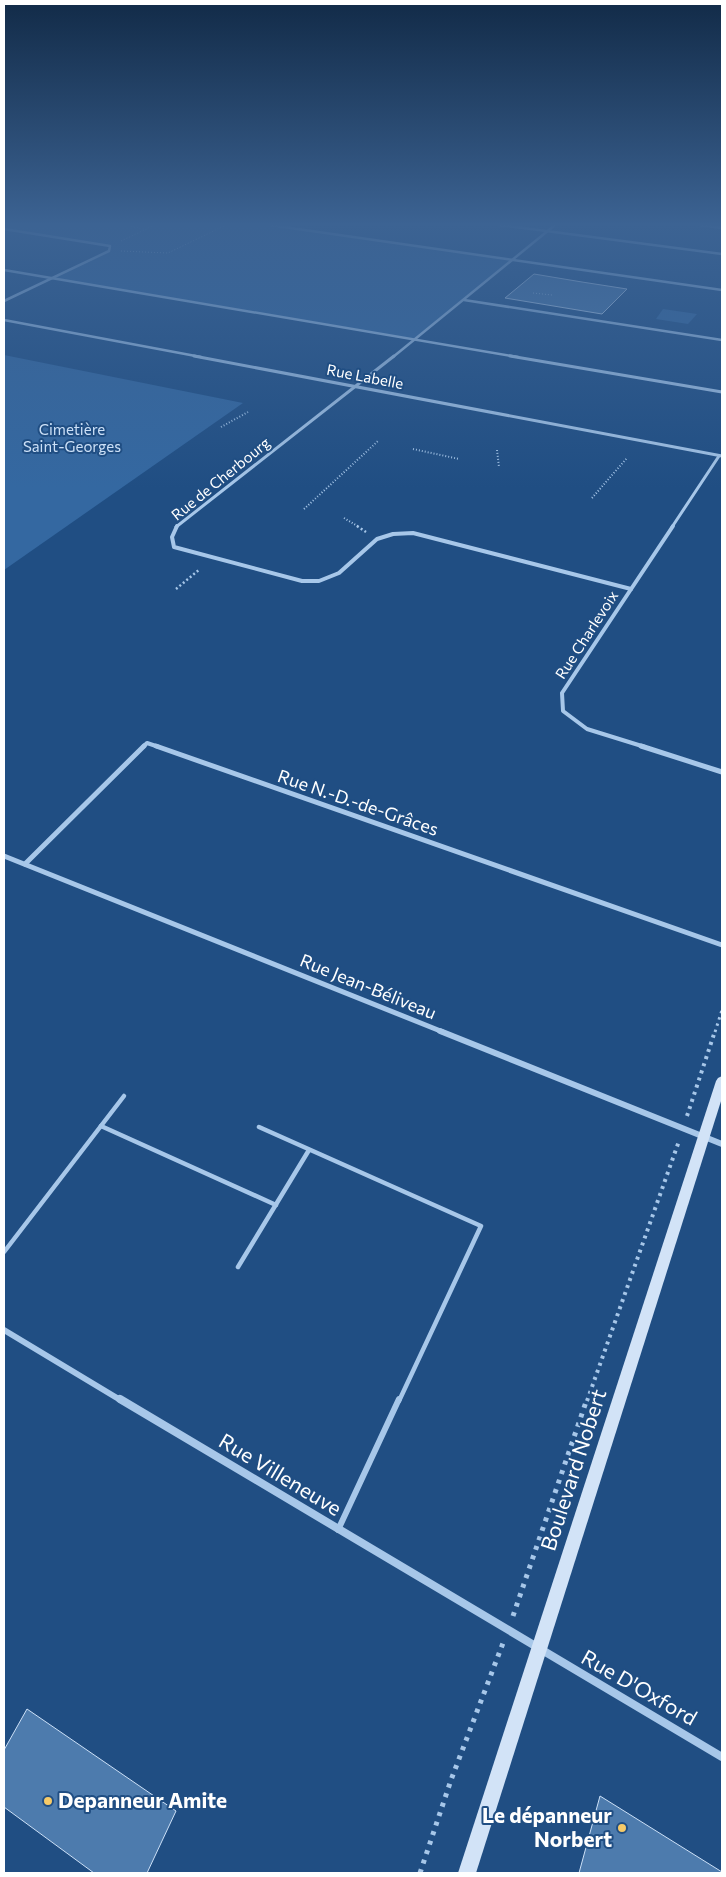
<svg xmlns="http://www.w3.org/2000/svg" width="726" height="1877" font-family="Commissioner,sans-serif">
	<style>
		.green { fill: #3468a1 }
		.building { fill: #4d7bad; stroke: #cce0f7 }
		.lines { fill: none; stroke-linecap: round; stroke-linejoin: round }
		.path-far5 { stroke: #a7c7e9; stroke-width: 1; stroke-dasharray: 1 2; stroke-linecap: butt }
		.path-far4 { stroke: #a7c7e9; stroke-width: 2; stroke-dasharray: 1 2; stroke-linecap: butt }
		.path-far3 { stroke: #a7c7e9; stroke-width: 2.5; stroke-dasharray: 2 2.5; stroke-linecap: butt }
		.path-far2 { stroke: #a7c7e9; stroke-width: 3; stroke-dasharray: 2.5 4; stroke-linecap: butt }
		.path-far1 { stroke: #a7c7e9; stroke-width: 4; stroke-dasharray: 3 4.5; stroke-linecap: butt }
		.path { stroke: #a7c7e9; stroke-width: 5; stroke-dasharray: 4 6; stroke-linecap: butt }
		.lane-far1 { stroke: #a7c7e9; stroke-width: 4.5 }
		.lane { stroke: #a7c7e9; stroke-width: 6 }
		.street-far5 { stroke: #a7c7e9; stroke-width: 2.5 }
		.street-far4 { stroke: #a7c7e9; stroke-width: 3 }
		.street-far3 { stroke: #a7c7e9; stroke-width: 4 }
		.street-far2 { stroke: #a7c7e9; stroke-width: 5 }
		.street-far1 { stroke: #a7c7e9; stroke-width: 6 }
		.street { stroke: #a7c7e9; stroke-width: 8 }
		.secondary { fill: #d2e3f7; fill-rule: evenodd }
		.poi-dot { fill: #f6ca68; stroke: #204e83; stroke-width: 2 }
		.labels { text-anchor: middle; stroke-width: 4; stroke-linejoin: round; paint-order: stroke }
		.far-street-label { font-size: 15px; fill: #fff; stroke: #204e83 }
		.far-park-label { font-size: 15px; fill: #cce0f7; stroke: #204e83 }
		.street-label { font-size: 18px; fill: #fff; stroke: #204e83 }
		.near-street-label { font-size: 21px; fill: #fff; stroke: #204e83 }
		.near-poi-label { font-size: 21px; font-weight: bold; fill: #fff; stroke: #204e83; text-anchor: start }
	</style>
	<rect width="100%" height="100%" fill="#204e83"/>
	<!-- green -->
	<g class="green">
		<path d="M4,225H270L512,260L416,339L53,278L109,251L110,246L4,229Z"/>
		<path d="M663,309L697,314L688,324L656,319Z"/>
		<path d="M4,355L243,403L4,570Z"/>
	</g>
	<!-- building -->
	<g class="building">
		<path d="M534,274L582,282L627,289L602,314L505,298Z"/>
		<path d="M27,1709L176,1811L147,1873H94L4,1807V1750Z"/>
		<path d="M600,1796L722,1872V1873H579Z"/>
	</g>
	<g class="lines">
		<!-- path-far5 -->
		<g class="path-far5">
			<path d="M125,225L144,229"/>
			<path d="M121,241L155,225"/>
			<path d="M121,251L168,253L226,225"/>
			<path d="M533,293L552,295"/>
		</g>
		<!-- path-far4 -->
		<g class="path-far4">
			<path d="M221,427L248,412"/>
			<path d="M413,449L459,459"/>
			<path d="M497,450L499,467"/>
			<path d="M592,498L627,458"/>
			<path d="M304,509L378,441"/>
			<path d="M344,518L359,527"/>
		</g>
		<!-- path-far3 -->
		<g class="path-far3">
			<path d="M357,526L366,532"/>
			<path d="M176,589L200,569"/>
		</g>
		<!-- path-far2 -->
		<path class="path-far2" d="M715,1032L722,1010"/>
		<!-- path-far1 -->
		<g class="path-far1">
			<path d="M687,1116L715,1031"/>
			<path d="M587,1401L679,1141"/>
		</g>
		<!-- path -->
		<g class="path">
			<path d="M513,1616L587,1399"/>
			<path d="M420,1873L451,1780L503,1643"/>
		</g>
		<!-- lane-far1 -->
		<g class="lane-far1">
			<path d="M101,1126L276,1205"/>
			<path d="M259,1127L481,1226L399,1401"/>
			<path d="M4,1252L124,1096"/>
			<path d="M238,1267L309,1150"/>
		</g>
		<!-- lane -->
		<path class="lane" d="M338,1530L399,1399"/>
		<!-- street-far5 -->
		<g class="street-far5">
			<path d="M270,225L722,290"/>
			<path d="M501,225L722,254"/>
			<path d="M700,225L722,228"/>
			<path d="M4,229L110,246L109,251L4,301"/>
			<path d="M4,270L518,357"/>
			<path d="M464,300L722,340"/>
			<path d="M4,320L201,357"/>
			<path d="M393,357L555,225"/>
		</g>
		<!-- street-far4 -->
		<g class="street-far4">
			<path d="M194,356L722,456"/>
			<path d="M510,356L722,392"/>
			<path d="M176,527L394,356"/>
			<path d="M672,527L719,456"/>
		</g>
		<!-- street-far3 -->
		<g class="street-far3">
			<path d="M177,526L172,537L174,547L302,581H319L339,573L377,539L393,534L413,533L631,589"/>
			<path d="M143,747L147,743L159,747"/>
			<path d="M645,747L587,729L563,711L562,693L673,526"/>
		</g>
		<!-- street-far2 -->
		<g class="street-far2">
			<path d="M156,746L722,945"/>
			<path d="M641,746L722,772"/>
			<path d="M4,856L443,1032"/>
			<path d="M25,864L144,746"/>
		</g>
		<!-- street-far1 -->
		<g class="street-far1">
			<path d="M440,1031L722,1144"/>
			<path d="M4,1330L122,1401"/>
		</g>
		<!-- street -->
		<path class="street" d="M120,1399L722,1757"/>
		<!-- secondary -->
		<path class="secondary" d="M722,1076V1098L476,1873H458L716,1081L718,1078Z"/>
	</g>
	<!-- sky -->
	<linearGradient id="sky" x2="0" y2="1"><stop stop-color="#122b48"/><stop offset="0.46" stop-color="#3c6393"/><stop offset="1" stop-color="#3c6393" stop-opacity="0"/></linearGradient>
	<rect width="726" height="488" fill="url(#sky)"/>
	<!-- markers -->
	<g class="poi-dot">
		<circle cx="48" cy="1801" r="5"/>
		<circle cx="622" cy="1828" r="5"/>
	</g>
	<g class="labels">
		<!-- far-street labels -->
		<g class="far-street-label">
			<text transform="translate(365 377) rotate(11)" y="5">Rue Labelle</text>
			<text transform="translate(221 479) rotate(-39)" y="5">Rue de Cherbourg</text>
			<text transform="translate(587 635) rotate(-57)" y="5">Rue Charlevoix</text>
		</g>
		<!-- far-park labels -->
		<g class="far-park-label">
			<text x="72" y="435">Cimetière<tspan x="72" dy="17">Saint-Georges</tspan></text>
		</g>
		<!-- street labels -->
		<g class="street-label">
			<text transform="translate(358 803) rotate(19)" y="6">Rue N.-D.-de-Grâces</text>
			<text transform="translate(368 987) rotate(22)" y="6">Rue Jean-Béliveau</text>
		</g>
		<!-- near-street labels -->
		<g class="near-street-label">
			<text transform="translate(574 1470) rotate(-72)" y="7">Boulevard Nobert</text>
			<text transform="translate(280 1475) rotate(31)" y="7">Rue Villeneuve</text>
			<text transform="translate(639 1688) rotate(30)" y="7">Rue D'Oxford</text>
		</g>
		<!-- near-poi labels -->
		<g class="near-poi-label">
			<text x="58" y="1808">Depanneur Amite</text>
			<text x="612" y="1823" text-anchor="end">Le dépanneur<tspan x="612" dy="24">Norbert</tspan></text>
		</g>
	</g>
	<!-- border -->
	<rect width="726" height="1877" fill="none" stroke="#ffffff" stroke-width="10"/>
</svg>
